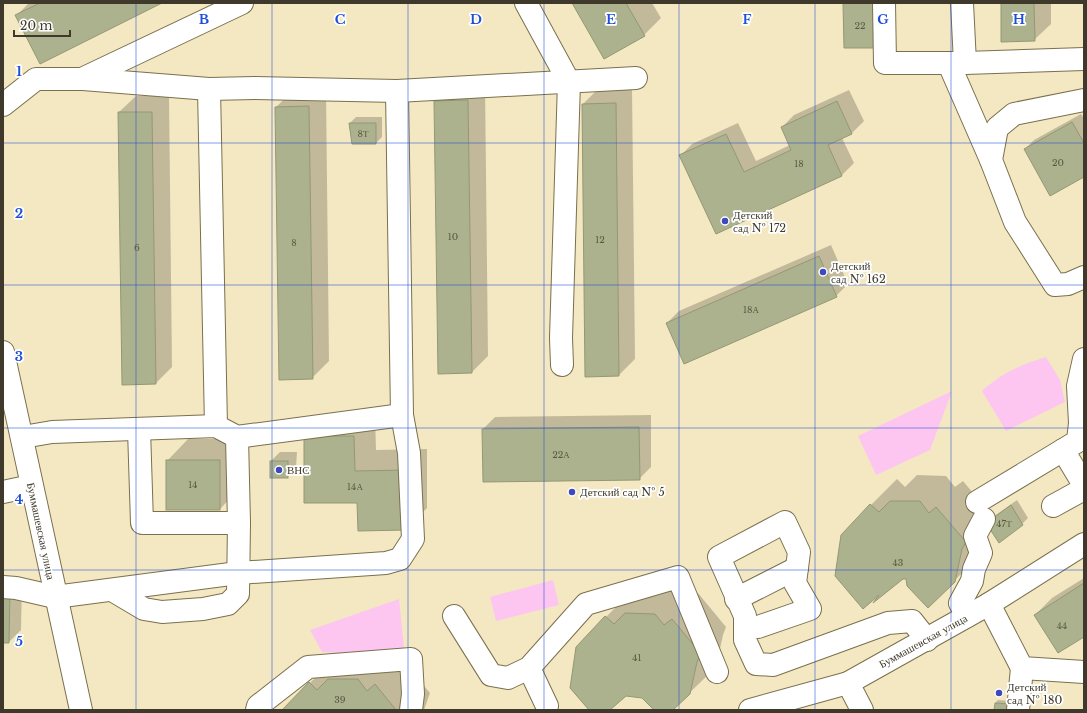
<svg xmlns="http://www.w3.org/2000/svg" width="1087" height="713" font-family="'Libre Baskerville',serif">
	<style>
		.green { fill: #fdc6f1 }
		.shadow { fill: #0003 }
		.building { fill: #adb28e; stroke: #939874 }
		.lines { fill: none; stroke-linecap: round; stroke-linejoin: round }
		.minor-casing { stroke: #7a704e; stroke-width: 24 }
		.minor { stroke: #fff; stroke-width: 22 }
		.grid { fill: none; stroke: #1d4ed8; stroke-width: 1; stroke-opacity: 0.55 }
		.poi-dot { fill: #3f48bc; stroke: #fff; stroke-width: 1.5 }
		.labels { text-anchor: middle; stroke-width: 3.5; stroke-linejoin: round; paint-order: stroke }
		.number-label { font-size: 9px; fill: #5a5743 }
		.poi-label { font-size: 11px; fill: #3e392a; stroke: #fff; text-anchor: start }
		.street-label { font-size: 11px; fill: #3e392a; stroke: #fff }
		.grid-label { font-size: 13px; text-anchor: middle; font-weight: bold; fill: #1d4ed8; stroke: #fff; stroke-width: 3.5; stroke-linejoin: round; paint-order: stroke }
	</style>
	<rect width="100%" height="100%" fill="#f3e8c2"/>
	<!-- green -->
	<g class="green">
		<path d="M1046,357L1060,380L1065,402L1006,431L982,391C1000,374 1022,364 1046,357Z"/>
		<path d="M952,391L930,450L876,475L858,436Z"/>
		<path d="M553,580L559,605L496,621L490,597Z"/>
		<path d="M399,599L405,657L322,652L310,630Z"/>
	</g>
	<!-- shadow -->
	<g class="shadow">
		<path d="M29,3H160L17,15Z"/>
		<path d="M573,3H652L661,18L644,35Z"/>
		<path d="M1002,3H1051V24L1034,40Z"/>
		<path d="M485,84L488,356L472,372L435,101L452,85Z"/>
		<path d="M632,87L635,359L619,375L583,104L599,88Z"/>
		<path d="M326,90L329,361L312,378L276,107L293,91Z"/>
		<path d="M849,90L864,121L852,133L842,138L854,163L842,175L716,233L680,156L692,144L738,123L756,161L790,145L782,127L794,115Z"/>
		<path d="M169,95L172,367L156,383L119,112L136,96Z"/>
		<path d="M1081,114L1084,118V176L1025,149L1034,140Z"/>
		<path d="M356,117H382V137L376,143L350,123Z"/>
		<path d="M831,245L848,284L836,296L667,323L679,311Z"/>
		<path d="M375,415L376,450L427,449V508L406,529L358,502L305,437Z"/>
		<path d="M651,415V467L639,479L483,429L495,417Z"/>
		<path d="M188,439H241V487L220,509L167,461Z"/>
		<path d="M280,452H297L296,468L287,477L271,461Z"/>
		<path d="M917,475L946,476L955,487L963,481L993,517L1017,500L1028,518L1022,524L987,523L981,554L954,581L902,578L877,598L880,592L871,505L897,479L905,487Z"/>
		<path d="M1084,578V636L1035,615L1052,598Z"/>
		<path d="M3,579H22L21,630L9,642H3Z"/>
		<path d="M652,587L681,588L691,600L698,593L726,627L723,635L716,667L672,710H655L642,697L625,695L608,710H591L606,617L632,591Z"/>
		<path d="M335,657L401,659L430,693L424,710H284Z"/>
		<path d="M998,700L1012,701L1011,710H995V703Z"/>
	</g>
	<!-- building -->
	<g class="building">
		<path d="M40,3H162L40,64L15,15Z"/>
		<path d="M572,3H626L645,36L604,59Z"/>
		<path d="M843,3H877L878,48H844Z"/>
		<path d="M1001,3H1034L1035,41L1001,42Z"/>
		<path d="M468,100L472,373L438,374L434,101Z"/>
		<path d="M837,101L852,134L828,145L842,176L716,234L679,155L726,134L744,172L791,150L781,127Z"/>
		<path d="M616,103L619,376L585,377L582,104Z"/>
		<path d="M309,106L313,379L279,380L275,107Z"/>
		<path d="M118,112H152L156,384L122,385Z"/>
		<path d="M1072,122L1084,143V177L1050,196L1024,149Z"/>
		<path d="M349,123H376V144H352Z"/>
		<path d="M819,256L837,297L684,364L666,323Z"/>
		<path d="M639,427L640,480L483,482L482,429Z"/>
		<path d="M304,436H354L355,471L406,470V530L358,531L357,503H304Z"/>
		<rect x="166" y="460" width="54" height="50"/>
		<rect x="270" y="461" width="18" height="17"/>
		<path d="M890,501H920L929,513L936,507L966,542L962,549L955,582L928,608L907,586L906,579H903L873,603L879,595L863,609L835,576L841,535L870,504L879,512Z"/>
		<path d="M1011,505L1023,525L999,543L986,523Z"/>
		<path d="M1084,583V637L1058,653L1034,615Z"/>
		<path d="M3,591H10L9,643H3Z"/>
		<path d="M625,613L655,614L664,625L672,619L701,654L697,662L690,694L673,710H654L642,698L626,696L610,710H589L570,688L576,647L605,616L614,624Z"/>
		<path d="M328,679H358L367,691L375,684L396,710H282L309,682L317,690Z"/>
		<path d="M995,703L1010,704L1009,710H994Z"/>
	</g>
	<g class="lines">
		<defs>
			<g id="minor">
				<path d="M526,3L569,82L561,338L562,365"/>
				<path d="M884,3L885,63H965L962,3"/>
				<path d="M965,63L1084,59"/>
				<path d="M949,64L991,160"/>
				<path d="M84,78L242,3"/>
				<path d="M209,89L216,426"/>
				<path d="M1084,100L1014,114L997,128L991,160L1015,222L1055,285L1068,284L1084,277"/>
				<path d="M3,105L36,79H83L209,89L255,88L397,91L636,78"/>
				<path d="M3,352L81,710"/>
				<path d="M139,429L142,523H239L237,437"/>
				<path d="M23,437L52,432L216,426L237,437L402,415"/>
				<path d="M1063,450L1084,485"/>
				<path d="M3,492L31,486"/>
				<path d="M977,502L1078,441L1080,423L1078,386L1084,359"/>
				<path d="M1053,506L1084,489"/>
				<path d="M3,587L16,588L55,597L238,573L386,563L400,559L413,539L409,453L402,415L397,91"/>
				<path d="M112,590L144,609L162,612L203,609L228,604L238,594L239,523"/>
				<path d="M736,599L797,568"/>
				<path d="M989,604L1022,668L1084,672"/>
				<path d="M454,616L491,675L508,678L529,668L586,604L678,577L717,672"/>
				<path d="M967,616L960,603L972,581L974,569L981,553L975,536L984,519"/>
				<path d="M745,629L758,627L810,609L795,583L799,552L785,522L719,557L745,616V640L756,664L773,665L888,623L912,621L927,640"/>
				<path d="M529,668L547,706"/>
				<path d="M848,683L862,710"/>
				<path d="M257,710L258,706L308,667L411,659L413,694L411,710"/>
				<path d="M750,710L848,683L989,604L1084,544"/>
				<path d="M1018,710L1022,668"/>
			</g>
		</defs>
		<!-- minor casing -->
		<use href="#minor" class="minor-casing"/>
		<!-- minor -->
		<use href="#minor" class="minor"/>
	</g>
	<!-- grid -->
	<path class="grid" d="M136,3V710M272,3V710M408,3V710M544,3V710M679,3V710M815,3V710M951,3V710M3,143H1084M3,285H1084M3,428H1084M3,570H1084"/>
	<!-- markers -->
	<g class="poi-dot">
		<circle cx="725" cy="221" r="4"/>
		<circle cx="823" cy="272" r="4"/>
		<circle cx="279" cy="470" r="4"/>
		<circle cx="572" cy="492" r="4"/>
		<circle cx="999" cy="693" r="4"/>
	</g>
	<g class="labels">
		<!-- number labels -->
		<g class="number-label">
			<text x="860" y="29">22</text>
			<text x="363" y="137">8Т</text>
			<text x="1058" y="166">20</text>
			<text x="799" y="167">18</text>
			<text x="453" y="240">10</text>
			<text x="600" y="243">12</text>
			<text x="294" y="246">8</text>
			<text x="137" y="251">6</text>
			<text x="751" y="313">18А</text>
			<text x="561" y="458">22А</text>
			<text x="193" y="488">14</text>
			<text x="355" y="490">14А</text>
			<text x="1004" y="527">47Т</text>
			<text x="898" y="566">43</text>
			<text x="1062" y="629">44</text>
			<text x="637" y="661">41</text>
			<text x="340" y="703">39</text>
		</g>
		<!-- poi labels -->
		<g class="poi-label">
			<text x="733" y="219">Детский<tspan x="733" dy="13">сад № 172</tspan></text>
			<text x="831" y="270">Детский<tspan x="831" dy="13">сад № 162</tspan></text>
			<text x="287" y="474">ВНС</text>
			<text x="580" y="496">Детский сад № 5</text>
			<text x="1007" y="691">Детский<tspan x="1007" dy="13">сад № 180</tspan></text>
		</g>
		<!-- street labels -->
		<g class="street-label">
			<text transform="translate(41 531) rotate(78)" y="4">Буммашевская улица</text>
			<text transform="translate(923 641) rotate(-29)" y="4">Буммашевская улица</text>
		</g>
	</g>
	<g class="grid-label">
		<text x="204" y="24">B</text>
		<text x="340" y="24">C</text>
		<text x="476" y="24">D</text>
		<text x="611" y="24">E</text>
		<text x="747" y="24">F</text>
		<text x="883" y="24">G</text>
		<text x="1019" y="24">H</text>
		<text x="19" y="76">1</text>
		<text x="19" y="218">2</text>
		<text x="19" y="361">3</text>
		<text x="19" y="504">4</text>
		<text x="19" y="646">5</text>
	</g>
	<!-- border -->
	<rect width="1087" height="713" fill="none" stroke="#3e392a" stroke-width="8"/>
	<!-- scale -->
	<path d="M14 30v6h56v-6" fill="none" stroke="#3e392a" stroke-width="2"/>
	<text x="20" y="30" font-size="12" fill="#3e392a" stroke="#ffffff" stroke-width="3" paint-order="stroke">20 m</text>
</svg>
